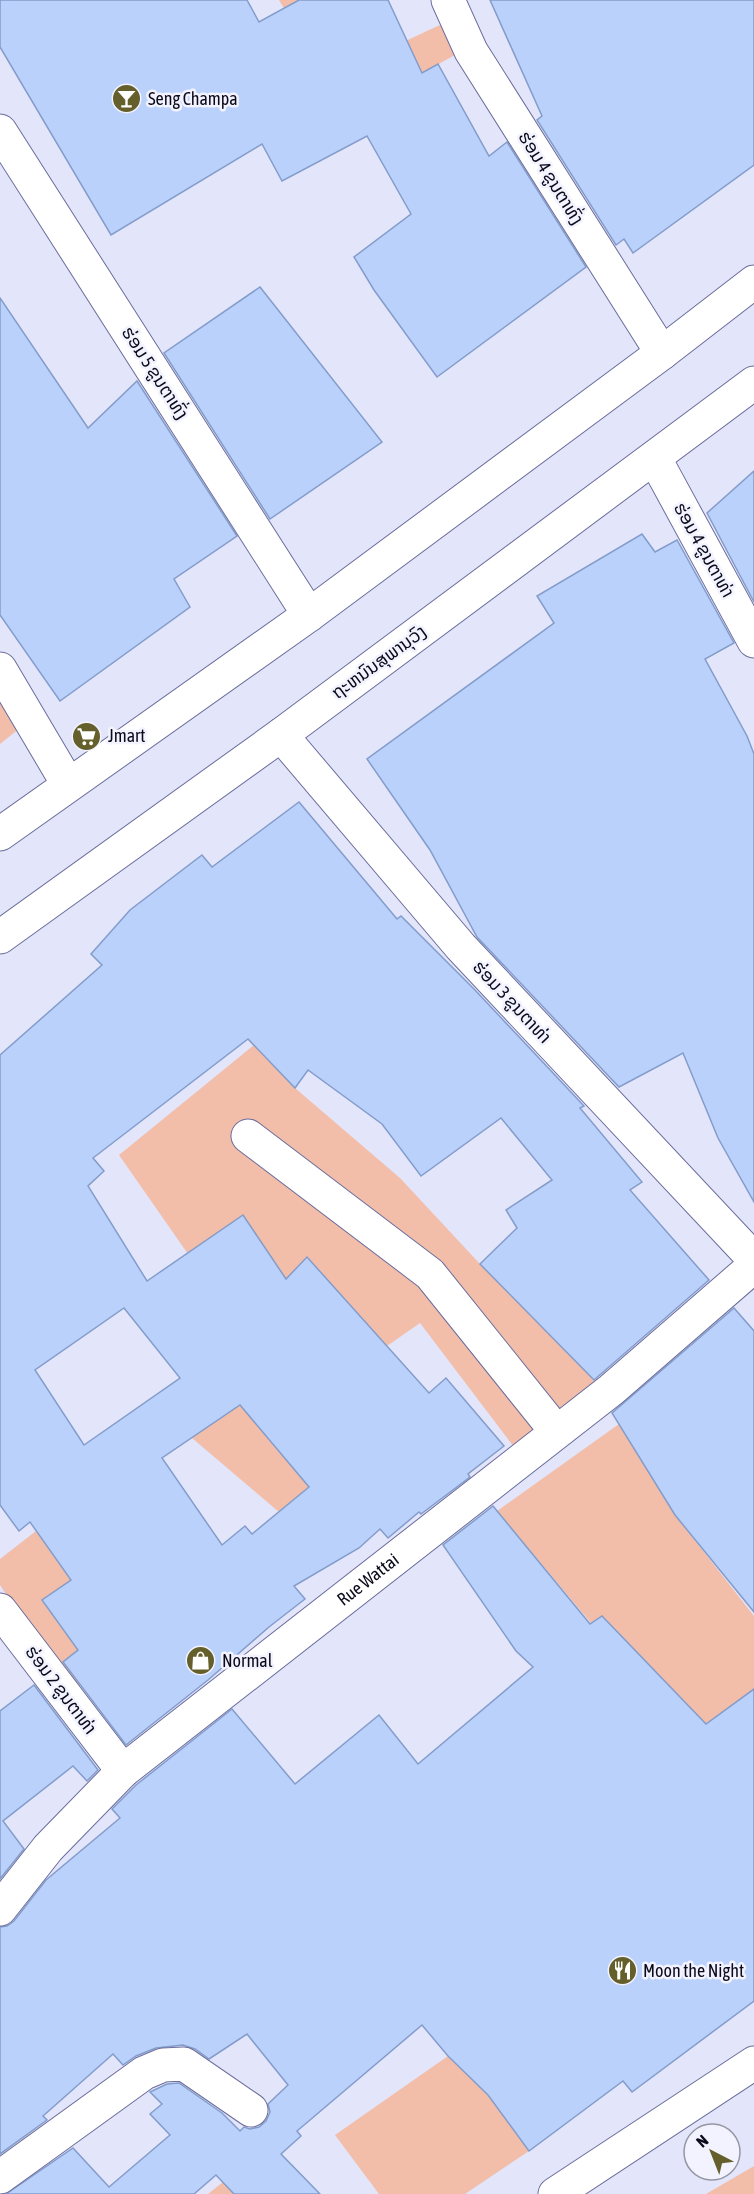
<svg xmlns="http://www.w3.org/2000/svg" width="754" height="2194" font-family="'Asap Condensed','Noto Sans Lao',sans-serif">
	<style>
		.green { fill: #f2bea9 }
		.building { fill: #bad1fb; stroke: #839cca; stroke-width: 1.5; fill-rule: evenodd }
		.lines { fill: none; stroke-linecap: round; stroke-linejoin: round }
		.minor-casing { stroke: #6b6d9c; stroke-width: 35 }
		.highway-casing { stroke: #6b6d9c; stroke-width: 35 }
		.minor { stroke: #fff; stroke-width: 33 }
		.highway { stroke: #fff; stroke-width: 33 }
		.labels { text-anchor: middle; stroke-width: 5; stroke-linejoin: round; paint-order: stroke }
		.poi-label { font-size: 18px; fill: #0a0a1b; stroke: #f2f3fe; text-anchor: start }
		.street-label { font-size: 18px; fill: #0a0a1b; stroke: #f2f3fe }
	</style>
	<rect width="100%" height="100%" fill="#e3e5fb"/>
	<!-- green -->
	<g class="green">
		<path d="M279,0H326L356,64L442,24L455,55L353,111H345Z"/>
		<path d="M0,682L25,724L0,744Z"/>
		<path d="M254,1045L295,1088L400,1178L480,1264L588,1373L600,1390L520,1455L420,1323L387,1346L307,1258L285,1280L265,1435L309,1487L279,1512L192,1438L281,1271L243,1216L188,1254L119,1155Z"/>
		<path d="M619,1424L675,1515L754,1616V1689L706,1724L602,1616L591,1623L497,1511Z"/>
		<path d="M36,1531L71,1580L43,1600L121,1658L70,1693L0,1585V1559Z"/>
		<path d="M448,2056L488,2095L529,2151L465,2194H379L335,2135Z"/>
		<path d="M754,2166V2194H706Z"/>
		<path d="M223,2182L234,2194H208Z"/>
	</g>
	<!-- building -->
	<g class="building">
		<path d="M0,0H247L259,22L299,0H388L422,73L438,64L489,156L507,142L586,267L437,377L374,290L354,257L411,214L367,136L282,181L262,144L111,235L0,47Z"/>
		<path d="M490,0H754V165L633,253L624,239L616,245L537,120L542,116Z"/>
		<path d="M260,287L382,442L270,519L164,353Z"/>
		<path d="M0,298L88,428L137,381L237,536L174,579L190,607L60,701L0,615Z"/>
		<path d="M754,471V602L707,513Z"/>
		<path d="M642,534L655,552L677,540L734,643L705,659L747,736L754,754V1202L718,1138L683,1053L619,1087L477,937L430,850L367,759L554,623L537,596Z"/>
		<path d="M299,802L397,919L401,916L474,989L584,1106L580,1108L642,1182L630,1190L709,1280L594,1380L480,1264L517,1228L506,1210L552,1180L501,1118L421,1176L382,1124L308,1070L295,1088L248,1039L93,1158L104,1171L88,1186L147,1281L243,1215L286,1279L307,1257L429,1393L446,1378L504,1446L468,1474L470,1477L421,1514L419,1512L388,1538L380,1529L359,1548L294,1586L305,1599L269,1627L208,1680L126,1745L63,1662L78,1650L42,1600L71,1580L30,1522L19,1531L0,1505V1055L102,965L91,954L130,910L202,855L212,867ZM124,1308L180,1378L84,1445L35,1370ZM240,1405L309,1487L252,1534L245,1526L222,1545L162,1458Z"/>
		<path d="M734,1308L754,1331V1612L675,1515L612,1413Z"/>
		<path d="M493,1506L590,1624L602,1616L706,1724L754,1689V2001L632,2092L623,2081L529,2151L488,2095L448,2056L422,2025L297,2131L301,2136L281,2154L320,2194H234L216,2175L194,2194H6L73,2148L109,2187L170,2135L150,2114L162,2104L150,2092L167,2084L179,2083L222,2113L240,2131L244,2127L250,2129L259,2127L266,2121L270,2112L268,2104L288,2085L247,2034L209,2059L195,2049L183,2045L156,2048L136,2056L123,2065L113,2054L43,2116L47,2120L0,2154V1927L7,1926L14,1921L46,1880L120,1818L112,1809L136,1785L232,1709L295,1784L379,1715L418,1764L533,1667L516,1651L443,1545Z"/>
		<path d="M34,1685L98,1770L87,1781L73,1766L3,1821L24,1849L0,1879V1711Z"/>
	</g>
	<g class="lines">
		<defs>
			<g id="minor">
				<path d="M448,0L471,51L662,353"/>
				<path d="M0,131L309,615"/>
				<path d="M655,459L754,641"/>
				<path d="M0,669L68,784"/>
				<path d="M281,735L461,947L754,1259"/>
				<path d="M248,1136L430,1274L556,1431"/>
				<path d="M0,1610L123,1771"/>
				<path id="s1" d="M0,1909L48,1848L123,1771L611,1390L754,1266"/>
				<path d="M0,2177L144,2073L163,2065L184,2064L251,2110"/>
				<path d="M555,2194L754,2063"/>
			</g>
			<g id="highway">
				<path d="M0,834L309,615L662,353L754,282"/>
				<path d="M0,937L281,735L754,383"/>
			</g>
		</defs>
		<!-- minor casing -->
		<use href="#minor" class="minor-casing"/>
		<!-- highway casing -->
		<use href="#highway" class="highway-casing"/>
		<!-- minor -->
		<use href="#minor" class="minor"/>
		<!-- highway -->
		<use href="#highway" class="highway"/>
	</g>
	<!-- icons -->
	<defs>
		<symbol id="bar-disc" viewBox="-11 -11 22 22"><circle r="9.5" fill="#655f2b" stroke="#f2f3fe"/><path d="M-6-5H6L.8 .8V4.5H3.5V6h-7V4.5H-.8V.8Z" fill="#fff"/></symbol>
		<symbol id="supermarket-disc" viewBox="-11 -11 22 22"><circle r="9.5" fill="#655f2b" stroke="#f2f3fe"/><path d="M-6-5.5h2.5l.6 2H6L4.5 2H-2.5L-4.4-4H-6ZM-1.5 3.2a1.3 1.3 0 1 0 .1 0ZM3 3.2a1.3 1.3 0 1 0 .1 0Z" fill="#fff"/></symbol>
		<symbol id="shop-disc" viewBox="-11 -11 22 22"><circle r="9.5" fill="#655f2b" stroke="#f2f3fe"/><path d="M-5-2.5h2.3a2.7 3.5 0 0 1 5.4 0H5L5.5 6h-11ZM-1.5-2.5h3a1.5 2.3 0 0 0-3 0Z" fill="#fff"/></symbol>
		<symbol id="restaurant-disc" viewBox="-11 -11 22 22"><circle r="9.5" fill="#655f2b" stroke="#f2f3fe"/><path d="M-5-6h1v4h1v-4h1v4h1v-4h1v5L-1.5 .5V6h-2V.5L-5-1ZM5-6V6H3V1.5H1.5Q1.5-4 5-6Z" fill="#fff"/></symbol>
	</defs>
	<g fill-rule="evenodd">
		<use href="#bar-disc" x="110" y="82" width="33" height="33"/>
		<use href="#supermarket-disc" x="70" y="720" width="33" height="33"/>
		<use href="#shop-disc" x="184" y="1644" width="33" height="33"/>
		<use href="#restaurant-disc" x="606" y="1954" width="33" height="33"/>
	</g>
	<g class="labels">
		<!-- poi labels -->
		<g class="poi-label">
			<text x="148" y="105">Seng Champa</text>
			<text x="108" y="742">Jmart</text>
			<text x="222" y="1667">Normal</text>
			<text x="643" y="1977">Moon the Night</text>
		</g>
		<!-- street labels -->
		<g class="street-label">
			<text transform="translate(551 178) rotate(58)" y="6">ຮ່ອມ 4 ຂູນຕາທົ່ງ</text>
			<text transform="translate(155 373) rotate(57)" y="6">ຮ່ອມ 5 ຂູນຕາທົ່ງ</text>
			<text transform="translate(704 550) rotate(61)" y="6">ຮ່ອມ 4 ຂູນຕາທ່າ</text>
			<text transform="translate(379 662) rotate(-36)" y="6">ຖະຫນົນສຸພານຸວົງ</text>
			<text transform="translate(512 1002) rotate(47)" y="6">ຮ່ອມ 3 ຂູນຕາທ່າ</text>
			<text dy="6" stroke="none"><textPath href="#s1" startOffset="496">Rue Wattai</textPath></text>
			<text transform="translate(61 1690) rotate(53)" y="6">ຮ່ອມ 2 ຂູນຕາທ່າ</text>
		</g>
	</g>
	<!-- north arrow -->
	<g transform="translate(712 2152) rotate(318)"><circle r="28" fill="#f2f3fe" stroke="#9596a3" stroke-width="1.5"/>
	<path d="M0-4.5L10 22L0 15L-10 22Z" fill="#655f2b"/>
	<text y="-9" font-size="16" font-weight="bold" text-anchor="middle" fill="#0a0a1b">N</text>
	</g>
</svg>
